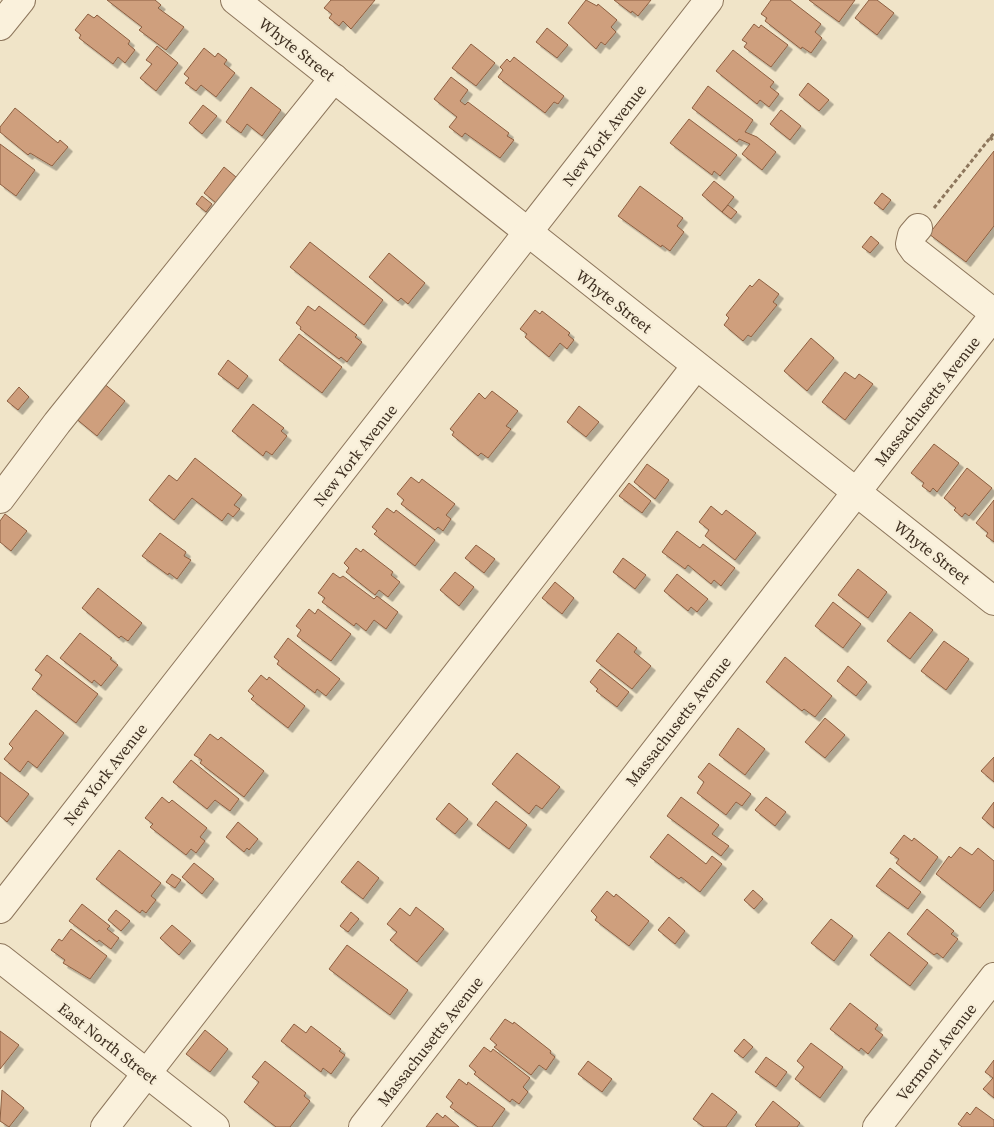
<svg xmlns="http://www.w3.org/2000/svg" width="994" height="1127" font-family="'Source Serif 4',serif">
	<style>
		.building { fill: #cf9f7d; stroke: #8d5f41; filter: url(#shadow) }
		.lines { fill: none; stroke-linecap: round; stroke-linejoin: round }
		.minor-casing { stroke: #8d765c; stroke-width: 30 }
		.path { stroke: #8d765c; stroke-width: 3; stroke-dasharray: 4 2.5; stroke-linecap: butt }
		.minor { stroke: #faf1dc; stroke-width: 28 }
		.labels { text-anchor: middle; stroke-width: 4.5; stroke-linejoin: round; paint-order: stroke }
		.street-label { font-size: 16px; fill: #3d2e20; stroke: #f7eed8 }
	</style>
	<defs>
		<filter id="shadow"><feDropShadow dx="4.5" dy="4.5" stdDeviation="0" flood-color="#0004"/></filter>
	</defs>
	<rect width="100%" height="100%" fill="#f0e4c8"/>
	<!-- building -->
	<g class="building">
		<path d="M107,0H155L161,5L158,8L184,27L166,50L139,30L142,27Z"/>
		<path d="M331,0H375L351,29L343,21L339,26L329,18L332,14L324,8Z"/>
		<path d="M586,0L597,6L598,4L617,20L611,27L616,32L605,45L601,42L596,49L568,23Z"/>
		<path d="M614,0H651L638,16L632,11L631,13Z"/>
		<path d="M771,0H790L821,24L815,32L822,38L811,53L802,47L801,49L765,21L767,18L761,14Z"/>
		<path d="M809,0H855L839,22Z"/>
		<path d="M869,0H877L894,13L877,35L855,18Z"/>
		<path d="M88,14L94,18L97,15L130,41L128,44L135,50L125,63L118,57L113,64L79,38L81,35L75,30Z"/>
		<path d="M754,24L759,28L761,25L788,45L771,67L744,47L747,43L742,40Z"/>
		<path d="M547,28L568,45L557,58L536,42Z"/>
		<path d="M471,44L495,63L476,86L452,68Z"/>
		<path d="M157,46L178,63L156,91L140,78L152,64L146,60Z"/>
		<path d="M204,48L215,57L218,53L227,60L224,64L235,73L216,97L201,85L196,91L185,83L189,78L184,74Z"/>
		<path d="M733,50L774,82L770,87L779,94L769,107L760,100L757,104L716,71Z"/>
		<path d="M514,57L564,96L558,104L554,102L545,113L498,77L503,70L500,67L507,59L510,62Z"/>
		<path d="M451,77L468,90L460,101L465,105L468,102L509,133L507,136L514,140L500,158L465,133L462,137L449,127L457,117L434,99Z"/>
		<path d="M808,83L829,100L819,111L799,95Z"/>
		<path d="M708,86L753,120L745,132L757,137L776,152L762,170L742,154L750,144L739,139L737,142L692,108Z"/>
		<path d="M251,87L281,110L262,136L247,124L241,133L226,122Z"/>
		<path d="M203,105L217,116L202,134L189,123Z"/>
		<path d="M15,108L58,143L60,140L68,147L52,166L30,153L28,155L0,132V127Z"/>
		<path d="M781,110L801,126L790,140L770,124Z"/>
		<path d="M689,119L737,155L720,176L714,171L712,175L670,143Z"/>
		<path d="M0,144L35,170L16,196L0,184Z"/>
		<path d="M994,151V226L966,262L929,234Z"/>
		<path d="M224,167L236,177L216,203L204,193Z"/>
		<path d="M714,181L734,197L722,212L702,195Z"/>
		<path d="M640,186L683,218L677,226L684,232L670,251L662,245L661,247L618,216Z"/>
		<path d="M882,193L891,200L883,210L874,203Z"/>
		<path d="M202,196L212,204L206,212L196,204Z"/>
		<path d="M728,205L737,212L731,219L722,212Z"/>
		<path d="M871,236L879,243L870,253L862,247Z"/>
		<path d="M310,242L383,300L364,325L290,267Z"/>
		<path d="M389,253L425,283L408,304L401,298L398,301L369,277Z"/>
		<path d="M759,279L779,294L773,302L777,305L751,337L748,335L743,341L724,325L729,318L726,315L750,285L752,287Z"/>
		<path d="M308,306L315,311L319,306L357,335L355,337L362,342L347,362L341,357L339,359L300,329L301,327L296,323Z"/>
		<path d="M535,310L540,314L542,311L570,333L568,335L574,340L567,349L560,343L549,357L525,337L527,334L520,329Z"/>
		<path d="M299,334L342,367L322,393L279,360Z"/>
		<path d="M811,338L834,358L807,391L784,371Z"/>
		<path d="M228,360L248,376L238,389L218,374Z"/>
		<path d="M845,372L855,379L859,374L873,384L845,420L822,402Z"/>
		<path d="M102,382L125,401L97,436L74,417Z"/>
		<path d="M19,387L29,397L18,410L7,401Z"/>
		<path d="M492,391L518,411L506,426L511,429L488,458L481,453L478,456L452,435L454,432L450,429L479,393L485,399Z"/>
		<path d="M253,404L284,428L281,431L287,436L272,455L266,451L263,456L232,431Z"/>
		<path d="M579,406L599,422L586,437L567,422Z"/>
		<path d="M934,444L959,463L937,492L933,488L930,492L922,486L924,483L911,473Z"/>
		<path d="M195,458L242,495L234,505L240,509L233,517L228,513L222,521L192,498L174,520L149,500L169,475L177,481Z"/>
		<path d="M647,464L669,480L655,499L634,482Z"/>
		<path d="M967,468L992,488L969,516L965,513L962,517L954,510L956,508L944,498Z"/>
		<path d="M411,477L419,483L422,479L455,504L446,515L451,519L443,531L438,527L435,530L401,504L404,500L397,494Z"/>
		<path d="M629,483L651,501L642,513L619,496Z"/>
		<path d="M994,500V542L986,536L988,533L976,523Z"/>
		<path d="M711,506L722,515L726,510L756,533L735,560L705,536L709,530L699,522Z"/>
		<path d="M387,508L394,513L396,510L435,540L415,566L374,534L377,531L372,527Z"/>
		<path d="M5,514L27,531L11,551L0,542V521Z"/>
		<path d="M677,531L700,548L703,544L735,568L721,586L714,580L711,584L688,565L685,569L662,552Z"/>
		<path d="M160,533L186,552L184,556L191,560L177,579L169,573L168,575L142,556Z"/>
		<path d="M476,545L495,559L484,573L465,558Z"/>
		<path d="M356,548L361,552L363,549L393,572L391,575L400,582L388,597L379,590L375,595L346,572L349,568L344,563Z"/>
		<path d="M623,558L646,575L635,589L613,572Z"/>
		<path d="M858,569L887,592L868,618L838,595Z"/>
		<path d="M455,572L474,587L459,606L440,590Z"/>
		<path d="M333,573L340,578L343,576L374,599L377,596L398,612L386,629L374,620L366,631L356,623L354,626L322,602L325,598L318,593Z"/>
		<path d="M677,574L708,599L697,612L691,607L688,611L664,591Z"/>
		<path d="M555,582L574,598L562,614L542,598Z"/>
		<path d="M98,588L142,623L128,641L121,636L119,638L82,608Z"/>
		<path d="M833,602L861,624L843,648L815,626Z"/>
		<path d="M309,609L315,614L318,609L351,634L331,661L297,636L301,630L296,626Z"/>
		<path d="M910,612L933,630L910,659L887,641Z"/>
		<path d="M80,633L112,658L110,659L118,665L101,686L94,680L92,683L60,658Z"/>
		<path d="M618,633L637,648L634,652L651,666L632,689L596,661Z"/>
		<path d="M288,638L340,679L326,696L317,689L315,693L277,664L279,661L274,657Z"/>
		<path d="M944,641L969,659L946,690L921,671Z"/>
		<path d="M47,655L98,694L76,723L32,689L42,675L35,670Z"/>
		<path d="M785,657L832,696L815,717L804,709L802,711L766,682Z"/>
		<path d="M848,666L867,682L856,696L837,681Z"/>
		<path d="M600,669L629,692L617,707L596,691L598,689L590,682Z"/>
		<path d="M261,675L267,680L269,677L305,706L288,728L251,699L254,696L248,691Z"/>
		<path d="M36,710L64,733L37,768L28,761L20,772L4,759L13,748L9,744Z"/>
		<path d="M825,718L845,735L825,758L805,742Z"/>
		<path d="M738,728L765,749L745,775L719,755Z"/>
		<path d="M210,734L218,740L221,737L264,771L244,797L200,763L202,760L194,755Z"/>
		<path d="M517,753L560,787L542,809L536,805L529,814L492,784Z"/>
		<path d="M994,757V782L981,771Z"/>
		<path d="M191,760L239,799L230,811L215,800L207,809L173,782Z"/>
		<path d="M709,763L751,794L742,806L736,802L726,815L697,793L704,782L698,777Z"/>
		<path d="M0,772L29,794L7,822L0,816Z"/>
		<path d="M162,797L169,803L172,800L207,828L200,837L205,841L196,853L191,849L186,855L150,827L153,824L145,818Z"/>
		<path d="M681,797L719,825L712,834L729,846L721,856L667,816Z"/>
		<path d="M766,797L786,812L775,826L755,810Z"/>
		<path d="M496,801L527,825L509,849L477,825Z"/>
		<path d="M994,802V828L982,818Z"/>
		<path d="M449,803L468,819L455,834L436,819Z"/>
		<path d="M238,822L258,839L249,850L247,848L244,852L226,837Z"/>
		<path d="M668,834L706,864L712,856L722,864L700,892L681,877L679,879L650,857Z"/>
		<path d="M904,835L912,841L914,838L938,857L920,882L896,863L899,859L890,853Z"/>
		<path d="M960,847L972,855L978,848L994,861V890L980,908L936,874L949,856L951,858Z"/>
		<path d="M119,850L161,883L151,896L156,900L146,913L142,910L140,913L96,879Z"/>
		<path d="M358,861L379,878L363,899L341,882Z"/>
		<path d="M194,863L214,879L202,894L182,877Z"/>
		<path d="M890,868L921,892L908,909L876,886Z"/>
		<path d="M172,874L181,880L175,888L166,882Z"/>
		<path d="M753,890L763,899L754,909L744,900Z"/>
		<path d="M607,891L614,897L616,894L649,921L629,946L595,920L597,917L591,911Z"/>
		<path d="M82,904L110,926L107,929L119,938L111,949L99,940L97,942L69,921Z"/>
		<path d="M416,907L444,929L417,962L390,940L397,932L387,924L400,908L410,916Z"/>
		<path d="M927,909L954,931L951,934L958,939L943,958L937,953L934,955L907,934Z"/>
		<path d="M116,910L130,921L121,931L108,920Z"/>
		<path d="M351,912L359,919L348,932L340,926Z"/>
		<path d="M669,917L685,931L675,944L658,930Z"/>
		<path d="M831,919L853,936L834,961L811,943Z"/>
		<path d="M172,925L191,941L179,955L160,938Z"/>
		<path d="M71,929L107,956L90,979L63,963L65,960L51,950L59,939L62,941Z"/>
		<path d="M889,932L928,963L910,986L870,955Z"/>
		<path d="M347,945L408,990L390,1015L329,969Z"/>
		<path d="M850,1003L878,1025L875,1029L883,1035L868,1054L861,1048L859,1051L830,1029Z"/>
		<path d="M505,1019L513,1024L514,1022L551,1051L550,1053L555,1057L546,1070L539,1065L531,1075L494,1047L497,1045L490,1039Z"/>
		<path d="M294,1024L306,1033L311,1026L341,1049L339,1051L345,1055L331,1074L323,1068L321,1072L281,1041Z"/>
		<path d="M205,1030L228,1049L210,1072L186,1054Z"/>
		<path d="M0,1031L19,1045L0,1069Z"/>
		<path d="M744,1039L753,1047L743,1058L734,1051Z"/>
		<path d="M811,1043L843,1067L820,1098L795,1079L804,1067L797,1061Z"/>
		<path d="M484,1047L491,1052L493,1049L530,1078L523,1087L528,1092L519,1104L512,1099L510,1102L474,1074L476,1072L469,1066Z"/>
		<path d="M766,1057L787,1072L776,1087L755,1072Z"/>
		<path d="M994,1060V1098L983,1089L993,1078L985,1072Z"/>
		<path d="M265,1061L306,1093L304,1096L310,1101L290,1127H276L244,1102L259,1082L252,1077Z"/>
		<path d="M588,1061L612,1079L602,1092L578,1074Z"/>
		<path d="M459,1079L467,1085L468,1082L505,1109L492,1127H478L450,1107L453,1103L446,1097Z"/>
		<path d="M2,1090L24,1108L9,1127L0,1121Z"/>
		<path d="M712,1093L737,1112L726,1127H704L693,1119Z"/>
		<path d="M773,1101L800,1123L797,1127H757L755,1125Z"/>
		<path d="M976,1107L994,1120V1127H962L958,1124L967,1112L970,1115Z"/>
		<path d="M437,1113L443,1118L445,1115L459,1127H426Z"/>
	</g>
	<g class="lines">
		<defs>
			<g id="minor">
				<path d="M235,0L994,601"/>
				<path d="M0,26L21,0"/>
				<path d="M918,228L912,235L910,244L915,251L994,313"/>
				<path d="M0,499L57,423L334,78"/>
				<path d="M0,909L709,0"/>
				<path d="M0,958L215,1127"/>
				<path d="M105,1127L696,366"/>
				<path d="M363,1127L994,315"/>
				<path d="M877,1127L994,977"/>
			</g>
		</defs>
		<!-- minor casing -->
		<use href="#minor" class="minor-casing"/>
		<!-- path -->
		<g class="path">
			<path d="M990,137L994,142"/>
			<path d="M934,208L994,133"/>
		</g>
		<!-- minor -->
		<use href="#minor" class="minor"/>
	</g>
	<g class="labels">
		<!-- street labels -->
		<g class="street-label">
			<text transform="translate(297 49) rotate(38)" y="6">Whyte Street</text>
			<text transform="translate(604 135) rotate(-52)" y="6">New York Avenue</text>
			<text transform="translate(614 301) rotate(38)" y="6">Whyte Street</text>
			<text transform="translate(927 401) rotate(-52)" y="6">Massachusetts Avenue</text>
			<text transform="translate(355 455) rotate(-52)" y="6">New York Avenue</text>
			<text transform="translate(932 552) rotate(38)" y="6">Whyte Street</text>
			<text transform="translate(678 721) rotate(-52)" y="6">Massachusetts Avenue</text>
			<text transform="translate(105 774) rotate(-52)" y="6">New York Avenue</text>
			<text transform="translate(430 1041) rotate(-52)" y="6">Massachusetts Avenue</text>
			<text transform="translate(108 1043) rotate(38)" y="6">East North Street</text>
			<text transform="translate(936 1052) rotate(-52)" y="6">Vermont Avenue</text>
		</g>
	</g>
</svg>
